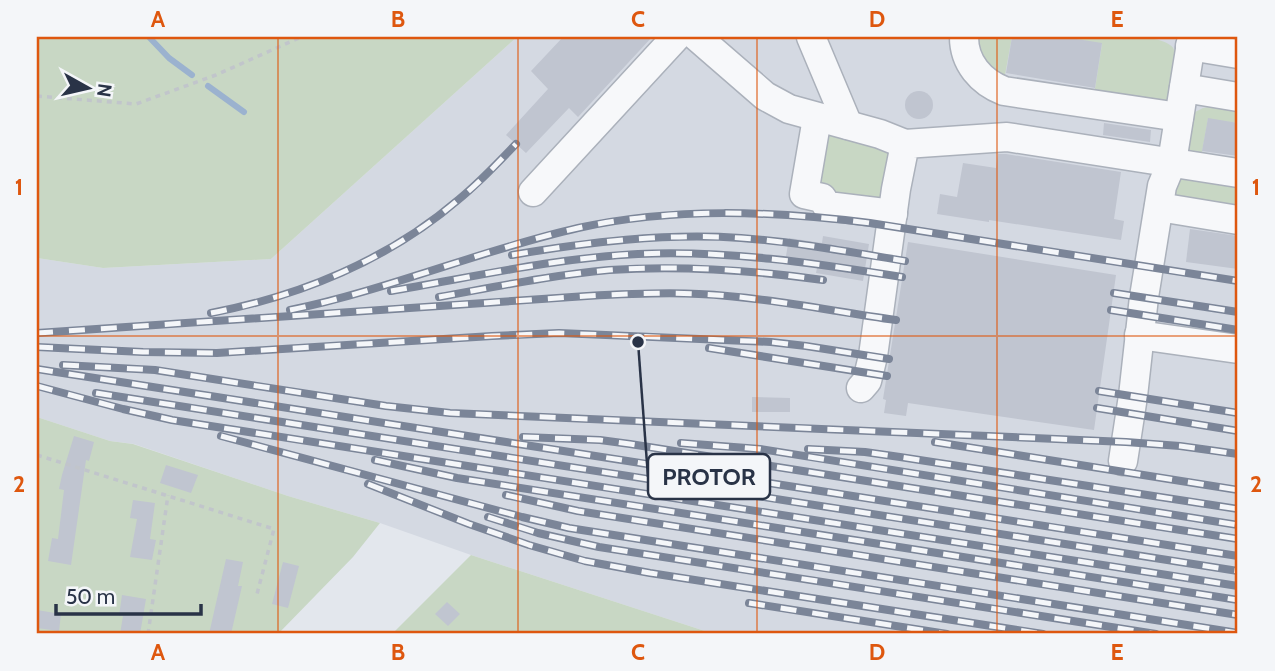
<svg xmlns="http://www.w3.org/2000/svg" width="1275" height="671" font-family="Cabin,sans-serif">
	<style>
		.built { fill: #d4d9e2 }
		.green { fill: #c8d7c4 }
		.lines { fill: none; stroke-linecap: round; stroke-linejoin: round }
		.stream { stroke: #9bb2cf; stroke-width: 6 }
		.building { fill: #c0c5d0 }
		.minor-casing { stroke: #abb1bb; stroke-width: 31 }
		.path { stroke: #c1c5cb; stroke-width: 3.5; stroke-dasharray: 5 5; stroke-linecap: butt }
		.minor { stroke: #f7f8fa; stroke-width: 28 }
		.rail-casing { stroke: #7b8598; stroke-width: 8 }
		.rail { stroke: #f4f6f9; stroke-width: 5; stroke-dasharray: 16; stroke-linecap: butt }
		.grid { fill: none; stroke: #de570f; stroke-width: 2; stroke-opacity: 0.55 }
		.leader { fill: none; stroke: #293347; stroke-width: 2.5 }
		.callout-dot { fill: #293347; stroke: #f4f6f9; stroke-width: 2.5 }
		.callout { fill: #f4f6f9; stroke: #293347; stroke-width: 2.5 }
		.callout-label { font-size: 24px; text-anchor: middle; font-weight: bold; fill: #293347 }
		.neatline { fill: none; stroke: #de570f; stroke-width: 2.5 }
		.grid-label { font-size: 23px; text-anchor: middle; font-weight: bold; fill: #de570f }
	</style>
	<rect width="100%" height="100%" fill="#e3e7ed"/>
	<!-- built -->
	<path class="built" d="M517,37L1238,38V634H719L711,633L471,555L380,523L288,496L134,444L110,441L37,417V258L103,268L271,259Z"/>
	<!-- green -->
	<g class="green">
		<path d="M37,37H517L271,259L103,268L37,258Z"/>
		<path d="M969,37H1012L1004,80H995Z"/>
		<path d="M1064,37C1086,37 1154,32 1170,45C1174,48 1174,50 1176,54L1170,103L1094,95L1102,44Z"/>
		<path d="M1215,106L1238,110V123L1208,119L1202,152L1212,154L1211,162L1197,160L1186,147L1191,114L1203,108Z"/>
		<path d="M826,133L882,148L888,153L893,164L883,206L816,192Z"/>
		<path d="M1185,177L1238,184V210L1178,198L1175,195C1175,185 1176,180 1185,177Z"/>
		<path d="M37,417L110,441L133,444L288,496L380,523L353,557L278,634H37Z"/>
		<path d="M471,555L711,633L719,634H392Z"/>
	</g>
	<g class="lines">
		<!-- stream -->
		<g class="stream">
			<path d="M149,37L169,58L192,75"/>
			<path d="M208,86L244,112"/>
		</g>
	</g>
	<!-- building -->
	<g class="building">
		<path d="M563,37H652L578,117L569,108L526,153L506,135L548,89L531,71Z"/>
		<path d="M1012,37H1064L1102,43L1095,88L1006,73Z"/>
		<circle cx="919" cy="105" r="14"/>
		<path d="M1208,118L1238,123V156L1202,151Z"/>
		<path d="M1104,123L1151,130L1150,142L1103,135Z"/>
		<path d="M998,154H1006L1121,172L1114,219L1124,221L1121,240L989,220V222L937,214L940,194L957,197L963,163L996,168Z"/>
		<path d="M1190,229L1238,236V269L1186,262Z"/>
		<path d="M823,236L869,244L863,281L816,273L817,268L785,262L789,238L822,243Z"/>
		<path d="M908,242L1116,275L1094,430L908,403L906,416L884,413L886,400L883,399Z"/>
		<path d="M752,397L790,398V412H752Z"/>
		<path d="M74,436L94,442L89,461L86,460L71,565L48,561L52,538L58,539L64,490L59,489L62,475Z"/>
		<path d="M166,465L198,475L191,493L160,483Z"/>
		<path d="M133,500L155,503L150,539L156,540L152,560L130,557L137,519L130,518Z"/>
		<path d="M226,559L243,562L238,586H242L231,634H209Z"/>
		<path d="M283,562L299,566L288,608L272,604Z"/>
		<path d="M122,595L146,599L140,634H120L123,616H119Z"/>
		<path d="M447,602L460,614L448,626L435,614Z"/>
		<path d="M37,610L61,614L59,631L37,628Z"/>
	</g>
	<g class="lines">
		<defs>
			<g id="minor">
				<path d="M697,37L765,96L789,109L880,134L905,144"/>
				<path d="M811,37L848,125"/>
				<path d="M964,37C964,63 981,82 1004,91L1179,117"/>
				<path d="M1190,46L1238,54"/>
				<path d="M1184,88L1238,97"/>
				<path d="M817,118L804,194L822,198L827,206L893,214"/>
				<path d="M533,192L676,37"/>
				<path d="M1159,207L1238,220"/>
				<path d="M1139,335L1238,349"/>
				<path d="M861,388L867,381L873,356L896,189L905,144L1007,137L1238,173"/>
				<path d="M1123,461L1133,396L1144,297L1162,186L1172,162L1192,37"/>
			</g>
		</defs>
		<!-- minor casing -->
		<use href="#minor" class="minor-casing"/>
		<!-- path -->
		<g class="path">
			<path d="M37,96L136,104L216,75L301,37"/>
			<path d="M37,455L274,529L257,594"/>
			<path d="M148,634L168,495"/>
		</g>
		<!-- minor -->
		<use href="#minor" class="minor"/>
		<defs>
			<g id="rail">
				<path d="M512,255C588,242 664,233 741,238C796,242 850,252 905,261"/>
				<path d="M391,291C473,277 555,258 638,254C727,250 814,263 902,277"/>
				<path d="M1114,293L1238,312"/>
				<path d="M439,297C495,287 552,275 609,270C681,265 751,270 823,280"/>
				<path d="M290,310C388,290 481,250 578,228C673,207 773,211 870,223L1238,281"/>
				<path d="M1111,310L1238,330"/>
				<path d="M211,313C300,296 388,260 458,200C479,183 497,164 516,144"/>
				<path d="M37,333L587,296C624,294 662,292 699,294C765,297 830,311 896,320"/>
				<path d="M37,347L143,352L217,353L492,336L559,333L771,342L806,346L889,359"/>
				<path d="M709,348L887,376"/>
				<path d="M63,365L155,370L386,406L450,413L1126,442L1180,446L1238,454"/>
				<path d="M37,369L1238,556"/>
				<path d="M37,386L123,409L172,420L1238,586"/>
				<path d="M1099,391L1238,413"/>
				<path d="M96,393L1238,571"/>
				<path d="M1097,408L1238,431"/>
				<path d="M221,436L522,517L569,528L1238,633"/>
				<path d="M523,437L600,440L630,444L1238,539"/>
				<path d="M935,442L1238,490"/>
				<path d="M681,443L760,449L1238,525"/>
				<path d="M808,449L865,452L900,457L1238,509"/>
				<path d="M375,460L457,478L1238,600"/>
				<path d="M368,484L469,524L529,545L585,561L650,573L1043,634"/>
				<path d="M506,495L578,511L1238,615"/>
				<path d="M488,517L538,533L599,547L1156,634"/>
				<path d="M749,603L947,634"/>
			</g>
		</defs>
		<!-- rail casing -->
		<use href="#rail" class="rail-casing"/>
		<!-- rail -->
		<use href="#rail" class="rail"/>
	</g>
	<!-- grid -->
	<path class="grid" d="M278,37V634M518,37V634M757,37V634M997,37V634M37,336H1238"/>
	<!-- callouts -->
	<path class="leader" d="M638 342L648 477"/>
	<circle class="callout-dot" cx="638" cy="342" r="7"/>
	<rect class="callout" x="648" y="454" width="122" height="45" rx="7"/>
	<g class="callout-label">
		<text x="709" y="485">PROTOR</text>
	</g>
	<!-- border -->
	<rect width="1275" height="671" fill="none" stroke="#f4f6f9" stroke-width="77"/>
	<!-- north arrow -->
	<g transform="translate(88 88) rotate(98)" stroke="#f4f6f9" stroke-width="5" paint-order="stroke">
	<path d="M0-5L12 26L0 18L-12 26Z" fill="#293347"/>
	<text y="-10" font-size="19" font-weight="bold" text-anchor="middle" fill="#293347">N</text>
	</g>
	<!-- scale -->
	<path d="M56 604v10h145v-10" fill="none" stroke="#293347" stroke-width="3.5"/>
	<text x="66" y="604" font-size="21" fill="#293347" stroke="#f4f6f9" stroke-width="5" paint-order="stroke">50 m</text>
	<rect x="38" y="38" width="1198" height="594" class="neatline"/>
	<g class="grid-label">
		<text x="158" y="27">A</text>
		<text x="398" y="27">B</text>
		<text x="638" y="27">C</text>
		<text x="877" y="27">D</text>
		<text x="1117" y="27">E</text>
		<text x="19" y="195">1</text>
		<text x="1256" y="195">1</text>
		<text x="19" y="492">2</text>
		<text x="1256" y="492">2</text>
		<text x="158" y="660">A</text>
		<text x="398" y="660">B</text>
		<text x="638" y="660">C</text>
		<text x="877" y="660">D</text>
		<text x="1117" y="660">E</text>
	</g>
</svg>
